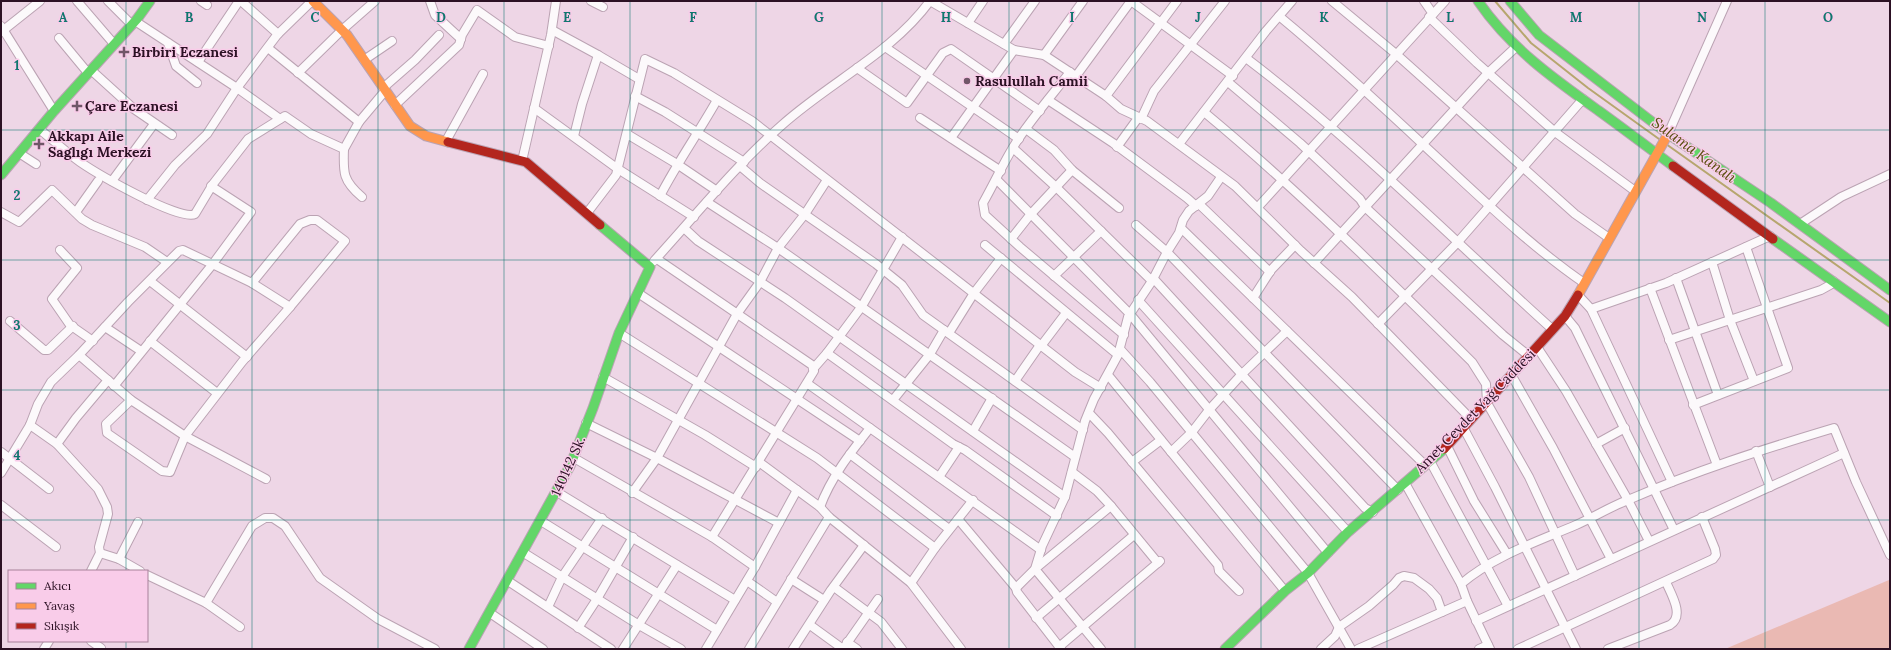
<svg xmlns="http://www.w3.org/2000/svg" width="1891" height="650" font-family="Lora,serif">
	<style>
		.green { fill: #eab9b3 }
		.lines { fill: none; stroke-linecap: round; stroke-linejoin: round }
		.stream { stroke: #b7a66f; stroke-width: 2 }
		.street-casing { stroke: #bba3b3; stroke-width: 10 }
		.fast-casing { stroke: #bba3b3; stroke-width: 11 }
		.slow-casing { stroke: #bba3b3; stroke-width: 11 }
		.jam-casing { stroke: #bba3b3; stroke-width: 11 }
		.street { stroke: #fcf9fb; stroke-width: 8 }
		.fast { stroke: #63d668; stroke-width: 9 }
		.slow { stroke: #ff974d; stroke-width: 9 }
		.jam { stroke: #b3261e; stroke-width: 9 }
		.grid { fill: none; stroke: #0f766e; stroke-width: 1; stroke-opacity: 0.55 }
		.poi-dot { fill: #705668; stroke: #f9cce9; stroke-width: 1.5 }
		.labels { text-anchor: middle; stroke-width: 3; stroke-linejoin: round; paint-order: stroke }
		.poi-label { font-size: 14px; font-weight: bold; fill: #2c1124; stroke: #f9cce9; text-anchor: start }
		.street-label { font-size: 14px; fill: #2c1124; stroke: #f9cce9 }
		.water-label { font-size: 15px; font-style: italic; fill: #594f0e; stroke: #f9cce9 }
		.grid-label { font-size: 13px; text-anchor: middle; font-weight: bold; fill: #0f766e; stroke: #f9cce9; stroke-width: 3; stroke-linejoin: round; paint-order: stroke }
	</style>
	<rect width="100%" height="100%" fill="#eed6e6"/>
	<!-- green -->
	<path class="green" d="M1889,580L1890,649H1725Z"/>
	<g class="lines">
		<!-- stream -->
		<g class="stream">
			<path d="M1495,1L1531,43L1588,88L1659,139"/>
			<path d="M1666,144L1890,303"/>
		</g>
		<defs>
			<g id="street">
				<path d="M77,1L114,44"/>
				<path d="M108,1L132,25"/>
				<path d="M201,1L207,5"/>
				<path d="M241,1L278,34"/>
				<path d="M430,1L435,15L461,39"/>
				<path d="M591,1L603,7"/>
				<path d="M930,1L1014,50L1044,55L1106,96L1121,109L1147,121L1235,186L1301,251L1352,297L1470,418"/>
				<path d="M1131,1L1233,76"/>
				<path d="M1332,1L1396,54L1575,214L1609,238"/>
				<path d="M1424,1L1433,14"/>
				<path d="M1279,16C1331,59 1381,105 1430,151C1480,197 1529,245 1584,283"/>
				<path d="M1429,17L1477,63L1555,132L1635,191"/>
				<path d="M135,21L237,88L280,119"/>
				<path d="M968,23L983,1"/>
				<path d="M1,26L54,111"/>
				<path d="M552,30L598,55"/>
				<path d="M1,32L40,1"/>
				<path d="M59,38L88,73"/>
				<path d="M168,43L176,66L197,83"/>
				<path d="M1004,44L1035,1"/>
				<path d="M885,47L1019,139"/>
				<path d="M268,48L359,122"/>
				<path d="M1044,55L1083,1"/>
				<path d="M1246,58C1354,140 1451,238 1552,329"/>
				<path d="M364,60L392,41"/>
				<path d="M198,62L239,1"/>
				<path d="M857,68L907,103L943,53L951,49L1040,111"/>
				<path d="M91,70L134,109L172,135"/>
				<path d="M1070,72C1052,95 1033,117 1017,141C1004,161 995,182 983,203L985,215L1020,247L1124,335"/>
				<path d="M298,73L342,30L375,1"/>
				<path d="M1076,76L1131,1"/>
				<path d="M1228,82L1300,143L1360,199L1365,207L1503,335L1529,356"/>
				<path d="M383,88L415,60L439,35"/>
				<path d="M635,96L665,112L744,162"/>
				<path d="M1106,96L1177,1"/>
				<path d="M1048,100L1113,143L1187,198L1196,206"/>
				<path d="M395,105L459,45L462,35L477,10L515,37L549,46"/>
				<path d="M534,108L618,169L694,217"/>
				<path d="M1204,112C1299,191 1384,275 1472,362L1486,384L1487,403L1529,477L1575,576"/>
				<path d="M920,118L1001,171"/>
				<path d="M1141,119L1154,91L1225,1"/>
				<path d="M39,129C53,140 66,152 80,162C96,173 180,222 195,214L213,184L248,139L285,116L311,134L344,149C343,173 343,181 362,197"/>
				<path d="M1026,129L1054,150L1072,170L1119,208"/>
				<path d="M627,134L677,164L717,191"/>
				<path d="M1668,134L1727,1"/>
				<path d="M574,136L582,104L598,55L639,79"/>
				<path d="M951,138L1014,50"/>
				<path d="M446,141L483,74"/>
				<path d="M1179,144L1266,31L1292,1"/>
				<path d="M1117,147L1138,118"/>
				<path d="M1013,148L1056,187L1152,281"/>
				<path d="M344,149L359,122L385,91"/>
				<path d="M19,153L36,164"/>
				<path d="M522,161L551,35L556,1"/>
				<path d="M740,166L760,183L876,264L902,285L923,315L1083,430"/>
				<path d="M997,180L1130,314L1328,553"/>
				<path d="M112,181L154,124"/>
				<path d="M660,196C677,163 699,132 717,100"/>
				<path d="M147,200L175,165L207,134L237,88L277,35L312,1"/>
				<path d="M707,202L778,248L1075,457"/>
				<path d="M1199,204L1270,272"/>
				<path d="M1258,207L1445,1"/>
				<path d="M1,212L19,222L52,190L82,219L92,225L145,247L167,262"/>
				<path d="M76,212L98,181"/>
				<path d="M587,213L616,175L645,59L674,73L752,121L1075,372L1101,388"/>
				<path d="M1800,224L1841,197L1890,174"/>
				<path d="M1136,225L1167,252L1398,490"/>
				<path d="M684,228L698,241L785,298L1065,497"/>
				<path d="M1181,228L1425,465"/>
				<path d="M1011,239L1030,215L1072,170"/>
				<path d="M985,245L1118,355"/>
				<path d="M60,250L77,268L52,299L70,325L93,341"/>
				<path d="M657,259L812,365L814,371L712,537"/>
				<path d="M654,261C696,215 735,166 782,125C830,82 892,53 930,1"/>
				<path d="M1712,262L1730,320L1754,381"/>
				<path d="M1314,263L1488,73L1516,47"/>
				<path d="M1054,276L1101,231"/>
				<path d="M1153,278L1365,508L1373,512"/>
				<path d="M1676,278L1718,395"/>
				<path d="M150,281L247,357"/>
				<path d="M252,283L300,224L310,220H317L345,241L290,307"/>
				<path d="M1650,288L1717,465"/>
				<path d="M638,293L860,441"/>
				<path d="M1578,295L1591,309L1672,482"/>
				<path d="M1253,298L1271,270L1295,245"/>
				<path d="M1138,300L1348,532"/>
				<path d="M1591,309L1666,283L1770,236"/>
				<path d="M1565,316L1575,328L1674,530"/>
				<path d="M10,321L44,350H48L73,326"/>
				<path d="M1378,324L1457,243L1583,99"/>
				<path d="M105,327L141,351"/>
				<path d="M619,333L817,458L935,548"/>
				<path d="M949,333L974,293L1001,258"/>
				<path d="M1669,340L1821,290L1830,285L1833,281"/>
				<path d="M150,341L217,393"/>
				<path d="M1041,346L1066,313"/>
				<path d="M1537,347L1566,391L1628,500L1649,541"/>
				<path d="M1120,349L1150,382L1308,573L1351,649"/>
				<path d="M827,353L862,306L902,237"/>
				<path d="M79,355L131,400L185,436L266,479"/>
				<path d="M813,369L827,353L953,444L965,450L1057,516"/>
				<path d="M1108,375L1285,591"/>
				<path d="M1512,376L1553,448L1611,559"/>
				<path d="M603,377L705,435L756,467"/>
				<path d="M1015,381L1040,345"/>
				<path d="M808,384L870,428C851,452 831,477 820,507"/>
				<path d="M114,386L212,265L251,212L211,186"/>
				<path d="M893,400L930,354L944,330"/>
				<path d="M1693,405L1788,368L1746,247"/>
				<path d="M1089,413L1108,433L1218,565L1219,571L1239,591"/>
				<path d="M586,423L657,458L779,523"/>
				<path d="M30,425L57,444L98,489L107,507L108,514L99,547L100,553L91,571"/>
				<path d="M1463,427L1495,487L1576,649"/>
				<path d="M870,428L1041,550"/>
				<path d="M973,431L992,398"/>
				<path d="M57,444L76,418L108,380"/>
				<path d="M1596,444L1625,428"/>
				<path d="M1447,446L1474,501L1507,554"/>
				<path d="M1756,451L1770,487"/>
				<path d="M1,452L49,489"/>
				<path d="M1171,452L1192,432L1209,410L1242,374L1287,331"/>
				<path d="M850,454L949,529"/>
				<path d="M574,458L712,537L755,567L706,649"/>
				<path d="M1430,461L1508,606"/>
				<path d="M759,462L820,507L829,517L911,583L961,649"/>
				<path d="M1132,462L1161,440"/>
				<path d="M1072,472L1097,491L1111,506L1158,563"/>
				<path d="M1,473L30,425L38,404L51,382L79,355L128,302L179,251L183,250L252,283L290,307L242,362L185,436L170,472L162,471L107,433L106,424L131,400"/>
				<path d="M939,477L959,447"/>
				<path d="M1405,483L1461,584"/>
				<path d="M557,492L735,600"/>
				<path d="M632,493L657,458L737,314L760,282L778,248L805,214L827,180"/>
				<path d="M1,505L56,547"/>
				<path d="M958,519L1016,588L1017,592L1061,649"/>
				<path d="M541,521L717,630"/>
				<path d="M100,553L119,559L140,571"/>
				<path d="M524,553L639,625L681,649"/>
				<path d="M119,559L138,522"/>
				<path d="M755,567L797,490"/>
				<path d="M147,575L206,603L240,627"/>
				<path d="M791,579L824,600"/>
				<path d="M508,581L611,649"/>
				<path d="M747,581L777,602"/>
				<path d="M911,583L935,548L973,500"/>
				<path d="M834,587L881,622L902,649"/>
				<path d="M1016,588L1035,569L1042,546L1065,497L1085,421L1094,399L1118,355L1128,317L1152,281L1167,252L1179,233L1183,220L1189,211L1208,196L1221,177"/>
				<path d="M206,603L252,526L265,518H273L285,526L320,578L378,619L435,649"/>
				<path d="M548,607L562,577L602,518"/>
				<path d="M490,613L543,649"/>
				<path d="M1036,618L1134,535"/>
				<path d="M1476,621L1844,453"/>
				<path d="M810,625L843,649"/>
				<path d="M578,628L597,599L633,537"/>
				<path d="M91,641L101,648"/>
				<path d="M847,642L857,649"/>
				<path d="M1059,647L1160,561"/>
				<path d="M44,649L49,641"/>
				<path d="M623,649L677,565"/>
				<path d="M749,649L829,517"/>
				<path d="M793,649L831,590L864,545"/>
				<path d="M843,649L878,599"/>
				<path d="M1101,649L1035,569L1111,506"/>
				<path d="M1321,649L1335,636L1339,627L1369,606L1393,585L1399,578L1404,576L1414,578L1429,589L1437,598L1442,612"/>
				<path d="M1358,649L1467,601"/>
				<path d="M1479,649L1488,645"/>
				<path d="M1490,649L1467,601L1461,584C1494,556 1536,542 1576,525C1594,517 1610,507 1628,500C1695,471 1764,449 1834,428L1856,482L1890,555"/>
				<path d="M1518,649L1713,559L1716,555L1715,549L1702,517"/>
				<path d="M1608,649L1670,625C1685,616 1671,594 1666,582"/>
			</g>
			<g id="fast">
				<path d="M1478,1C1510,48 1554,79 1599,111C1624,129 1649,148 1673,166"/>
				<path d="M1510,1L1539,35L1668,134L1771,203L1890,290"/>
				<path d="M1,175L54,111L137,19L150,1"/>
				<path d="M1773,239L1890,322"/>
				<path d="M469,649L570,466L593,408L619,333L650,267L600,225"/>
				<path d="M1225,649L1285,591L1308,573L1348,532L1444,449"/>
			</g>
			<g id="slow">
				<path d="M313,1L347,35L410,126L426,136L448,142"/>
				<path d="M1578,295L1668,134"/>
			</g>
			<g id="jam">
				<path d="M448,142L526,162L600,225"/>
				<path d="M1673,166L1773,239"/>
				<path d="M1444,449L1565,316L1578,295"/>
			</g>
		</defs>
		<!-- street casing -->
		<use href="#street" class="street-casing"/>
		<!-- fast casing -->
		<use href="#fast" class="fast-casing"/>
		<!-- slow casing -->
		<use href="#slow" class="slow-casing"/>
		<!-- jam casing -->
		<use href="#jam" class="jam-casing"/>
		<!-- street -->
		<use href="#street" class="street"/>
		<!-- fast -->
		<use href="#fast" class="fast"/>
		<!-- slow -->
		<use href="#slow" class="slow"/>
		<!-- jam -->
		<use href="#jam" class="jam"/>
	</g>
	<!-- grid -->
	<path class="grid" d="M126,1V571M252,1V649M378,1V649M504,1V649M630,1V649M756,1V649M882,1V649M1009,1V649M1135,1V649M1261,1V649M1387,1V649M1513,1V649M1639,1V649M1765,1V649M1,130H1890M1,260H1890M1,390H1890M1,520H1890M126,641V649"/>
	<!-- markers -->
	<g class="poi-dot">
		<path d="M122 46h4v4h4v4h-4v4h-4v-4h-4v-4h4z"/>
		<circle cx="967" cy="81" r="4"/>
		<path d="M75 100h4v4h4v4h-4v4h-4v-4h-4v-4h4z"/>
		<path d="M37 138h4v4h4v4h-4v4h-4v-4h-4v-4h4z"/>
	</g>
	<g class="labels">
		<!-- poi labels -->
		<g class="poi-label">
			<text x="132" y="57">Birbiri Eczanesi</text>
			<text x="975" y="86">Rasulullah Camii</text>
			<text x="85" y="111">Çare Eczanesi</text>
			<text x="48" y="141">Akkapı Aile<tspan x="48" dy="16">Saglıgı Merkezi</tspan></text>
		</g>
		<!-- street labels -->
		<g class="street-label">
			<text transform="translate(1475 411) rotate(-46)" y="5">Amet Cevdet Yağ Caddesi</text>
			<text transform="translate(568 466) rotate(-66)" y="5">140142 Sk.</text>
		</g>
		<!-- water labels -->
		<g class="water-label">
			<text transform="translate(1694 150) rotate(36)" y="5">Sulama Kanalı</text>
		</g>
	</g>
	<g class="grid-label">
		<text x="63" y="22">A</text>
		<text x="189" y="22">B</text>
		<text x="315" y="22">C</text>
		<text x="441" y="22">D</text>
		<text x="567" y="22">E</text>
		<text x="693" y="22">F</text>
		<text x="819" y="22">G</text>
		<text x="946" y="22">H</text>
		<text x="1072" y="22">I</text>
		<text x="1198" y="22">J</text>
		<text x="1324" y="22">K</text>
		<text x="1450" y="22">L</text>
		<text x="1576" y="22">M</text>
		<text x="1702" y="22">N</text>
		<text x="1828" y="22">O</text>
		<text x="17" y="70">1</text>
		<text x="17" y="200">2</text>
		<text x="17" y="330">3</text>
		<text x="17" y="460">4</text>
	</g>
	<!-- border -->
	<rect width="1891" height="650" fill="none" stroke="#2c1124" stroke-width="4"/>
	<!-- legend -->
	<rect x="8" y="570" width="140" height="72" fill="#f9cce9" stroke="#a7819a"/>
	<rect x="16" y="583" width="20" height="6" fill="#63d668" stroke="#a7819a"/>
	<text x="44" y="590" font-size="12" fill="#2c1124">Akıcı</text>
	<rect x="16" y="603" width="20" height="6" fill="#ff974d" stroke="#a7819a"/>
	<text x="44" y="610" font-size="12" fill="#2c1124">Yavaş</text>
	<rect x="16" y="623" width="20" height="6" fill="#b3261e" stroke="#a7819a"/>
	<text x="44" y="630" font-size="12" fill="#2c1124">Sıkışık</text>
</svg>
